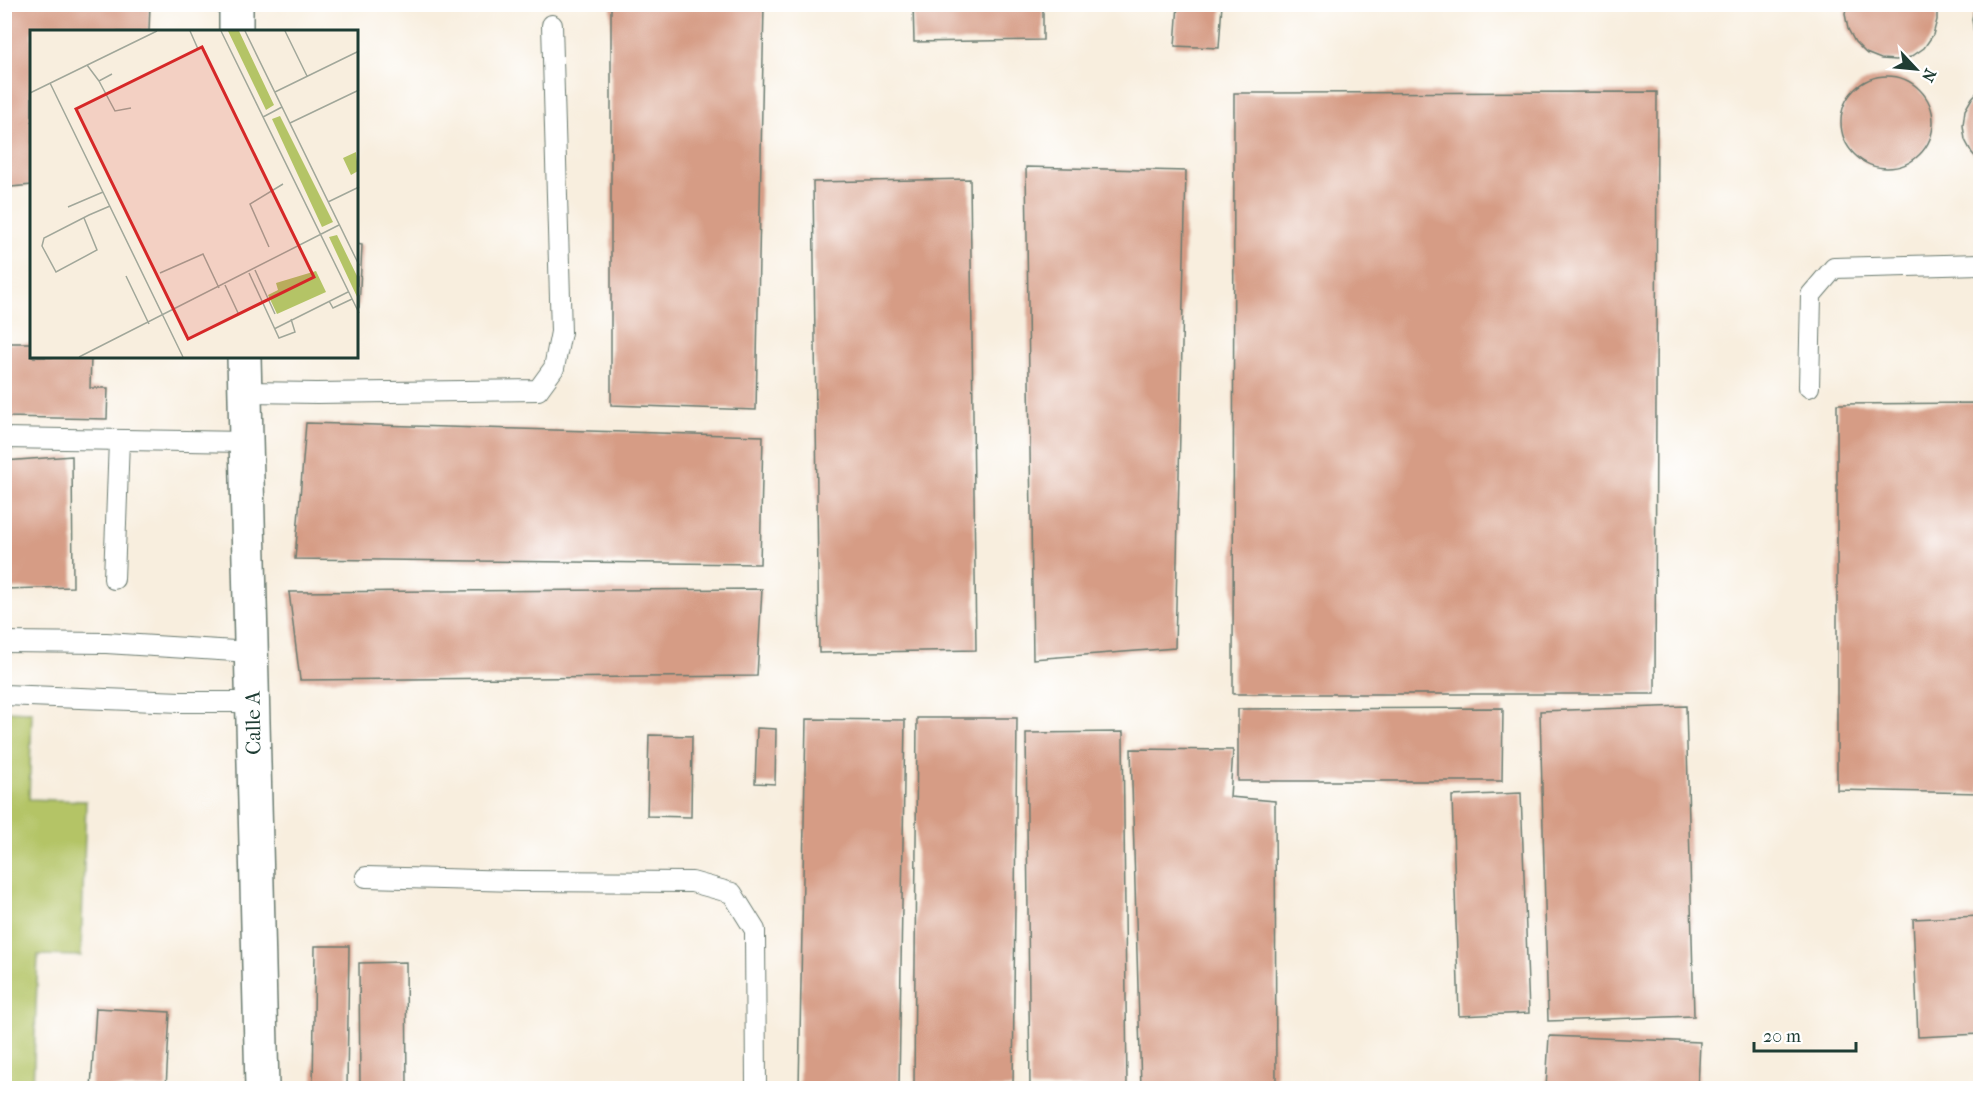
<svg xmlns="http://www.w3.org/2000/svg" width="1985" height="1093" font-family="'IM FELL French Canon',serif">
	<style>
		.green { fill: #b4c466; stroke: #6a804d; stroke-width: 1.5 }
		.building { fill: #d69c85 }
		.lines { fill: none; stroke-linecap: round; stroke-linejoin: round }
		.service-casing { stroke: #6b7b70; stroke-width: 22 }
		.minor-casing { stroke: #6b7b70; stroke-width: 36 }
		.service { stroke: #fff; stroke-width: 20 }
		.minor { stroke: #fff; stroke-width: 33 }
		.labels { text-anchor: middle; stroke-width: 6; stroke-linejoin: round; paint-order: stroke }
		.street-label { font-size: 21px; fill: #1f3d34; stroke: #fff }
		.inset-road { fill: none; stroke: #a1a79a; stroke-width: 1.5 }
		.view { fill: #d62828; fill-opacity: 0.15; stroke: #d62828; stroke-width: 3 }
		.inset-edge { fill: none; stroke: #1f3d34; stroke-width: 3 }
	</style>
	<rect width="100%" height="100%" fill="#fff"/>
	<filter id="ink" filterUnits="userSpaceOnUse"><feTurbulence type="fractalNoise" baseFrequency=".0167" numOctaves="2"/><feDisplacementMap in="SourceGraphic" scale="12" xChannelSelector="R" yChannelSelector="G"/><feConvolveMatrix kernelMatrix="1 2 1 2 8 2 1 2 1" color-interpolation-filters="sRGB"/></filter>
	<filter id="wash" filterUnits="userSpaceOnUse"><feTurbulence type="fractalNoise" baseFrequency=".008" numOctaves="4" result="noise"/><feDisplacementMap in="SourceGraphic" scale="24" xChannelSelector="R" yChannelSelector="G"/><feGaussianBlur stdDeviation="1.35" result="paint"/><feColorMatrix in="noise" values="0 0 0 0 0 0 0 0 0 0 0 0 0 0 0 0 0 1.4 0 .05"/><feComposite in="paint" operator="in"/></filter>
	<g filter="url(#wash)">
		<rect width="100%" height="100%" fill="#f8eede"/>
		<!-- green -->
		<path class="green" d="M5,711L32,712L29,799L86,801L81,956L38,955L33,1088H5Z"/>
		<g id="blocks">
			<!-- building -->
			<g class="building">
				<path d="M4,4H150L149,32H32V185L11,187L6,228H4Z"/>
				<path d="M913,4H1043V40L914,42Z"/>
				<path d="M1178,4H1222L1219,48L1175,46Z"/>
				<path d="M1847,4H1937V20L1933,35L1924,48L1911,57L1896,60L1881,59L1866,53L1855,42L1848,29L1845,14Z"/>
				<path d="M1975,4H1980V45L1974,34L1972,19Z"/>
				<path d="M611,5H764L756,410L611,405Z"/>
				<circle cx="1887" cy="122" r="46"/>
				<path d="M1980,89V162L1972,153L1965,140L1963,125L1965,110L1972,98Z"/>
				<path d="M1657,92L1655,694H1233L1234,93Z"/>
				<path d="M1026,167L1186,171L1175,648L1033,659Z"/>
				<path d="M970,179L976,650L819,653L813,182Z"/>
				<path d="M357,244L362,245L359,307L357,306Z"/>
				<path d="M5,343H32V357H91L90,388H108L107,419L5,417Z"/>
				<path d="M1980,403V793L1837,790V404Z"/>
				<path d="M306,423L763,436L760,564L295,559Z"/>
				<path d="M72,456L73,587L4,589V461Z"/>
				<path d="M762,589L757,676L300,680L289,592Z"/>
				<path d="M1686,706L1694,1016L1548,1021L1540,711Z"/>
				<path d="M1503,708L1502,781H1238V709Z"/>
				<path d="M917,718H1017L1013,1088H914Z"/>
				<path d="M806,719L905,720L899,1088H799Z"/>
				<path d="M757,728L776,729L775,784L755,783Z"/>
				<path d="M1123,732L1127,1088H1030L1026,733Z"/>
				<path d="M649,735L692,736L691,817L647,816Z"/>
				<path d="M1131,749L1233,750L1230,797L1275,801L1276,1088H1141Z"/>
				<path d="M1521,793L1529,1013L1459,1016L1452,796Z"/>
				<path d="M1980,916V1034L1918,1037L1913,919Z"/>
				<path d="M315,946H349L347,1088H313Z"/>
				<path d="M406,962L407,1088H360L359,963Z"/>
				<path d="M96,1008L170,1012L166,1088H91Z"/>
				<path d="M1549,1036L1700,1042L1698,1088H1546Z"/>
			</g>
		</g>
	</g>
	<g filter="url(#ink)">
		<use href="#blocks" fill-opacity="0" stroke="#6b7b70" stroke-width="1.5"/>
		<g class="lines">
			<defs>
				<g id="service">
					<path d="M1809,387L1811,295L1834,268L1980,264"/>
					<path d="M245,392L317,393L538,390L554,368L561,332L552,25"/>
					<path d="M4,438L246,442"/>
					<path d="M114,579L119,440"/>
					<path d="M4,642L106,643L251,652"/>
					<path d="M4,695L181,702H252"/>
					<path d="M366,877L520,881L692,882L732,893L755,930L756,1088"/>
				</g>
				<g id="minor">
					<path d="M236,4V32"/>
					<path d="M244,357L262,1088"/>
				</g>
			</defs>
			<!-- service casing -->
			<use href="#service" class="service-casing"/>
			<!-- minor casing -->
			<use href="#minor" class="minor-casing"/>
			<!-- service -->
			<use href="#service" class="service"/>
			<!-- minor -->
			<use href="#minor" class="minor"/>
		</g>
	</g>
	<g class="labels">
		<!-- street labels -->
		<g class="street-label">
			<text transform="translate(253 723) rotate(-91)" y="7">Calle A</text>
		</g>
	</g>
	<!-- overview -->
	<g transform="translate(30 30)">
		<rect width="328" height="328" fill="#f8eede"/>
		<path d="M198,1H209L244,75L236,80ZM250,86L303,192L292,197L242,89ZM326,122L328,141L321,145L313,128ZM307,205L328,248V269L299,207ZM286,241L296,262L247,284L238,265L248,260L246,253Z" fill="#b4c466"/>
		<path class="inset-road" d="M160,1L168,19M191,1L329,283M215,1L329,235M255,1L277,46M57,35L69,51L82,44M69,51L85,81L101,78M20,53L153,327M245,62L329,21M0,63L127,1M233,87L252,77M260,93L329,60M298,172L329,157M38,177L73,162M54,188L67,220L26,242L12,216L14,208L59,185L80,176M239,217L220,174L253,154M225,240L245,284M130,243L173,224L189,258M219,243L249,308L265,302L261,289M96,246L119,294M195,255L209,285M299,271L303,278L322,269M244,299L318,262M49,327L309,195"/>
		<path class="view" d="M172,17L284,247L158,309L46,79Z"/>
		<rect width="328" height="328" class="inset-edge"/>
	</g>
	<!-- margin -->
	<rect width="1985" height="1093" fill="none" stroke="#fff" stroke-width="24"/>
	<!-- north arrow -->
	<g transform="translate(1916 69) rotate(116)" stroke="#ffffff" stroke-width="4.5" paint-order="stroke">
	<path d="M0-4.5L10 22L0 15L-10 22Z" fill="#1f3d34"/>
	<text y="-9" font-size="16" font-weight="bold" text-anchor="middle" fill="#1f3d34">N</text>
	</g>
	<!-- scale -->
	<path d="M1754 1042v9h102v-9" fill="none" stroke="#1f3d34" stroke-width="3"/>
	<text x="1763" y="1042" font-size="18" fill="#1f3d34" stroke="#ffffff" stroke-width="4.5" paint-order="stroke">20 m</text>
</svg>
